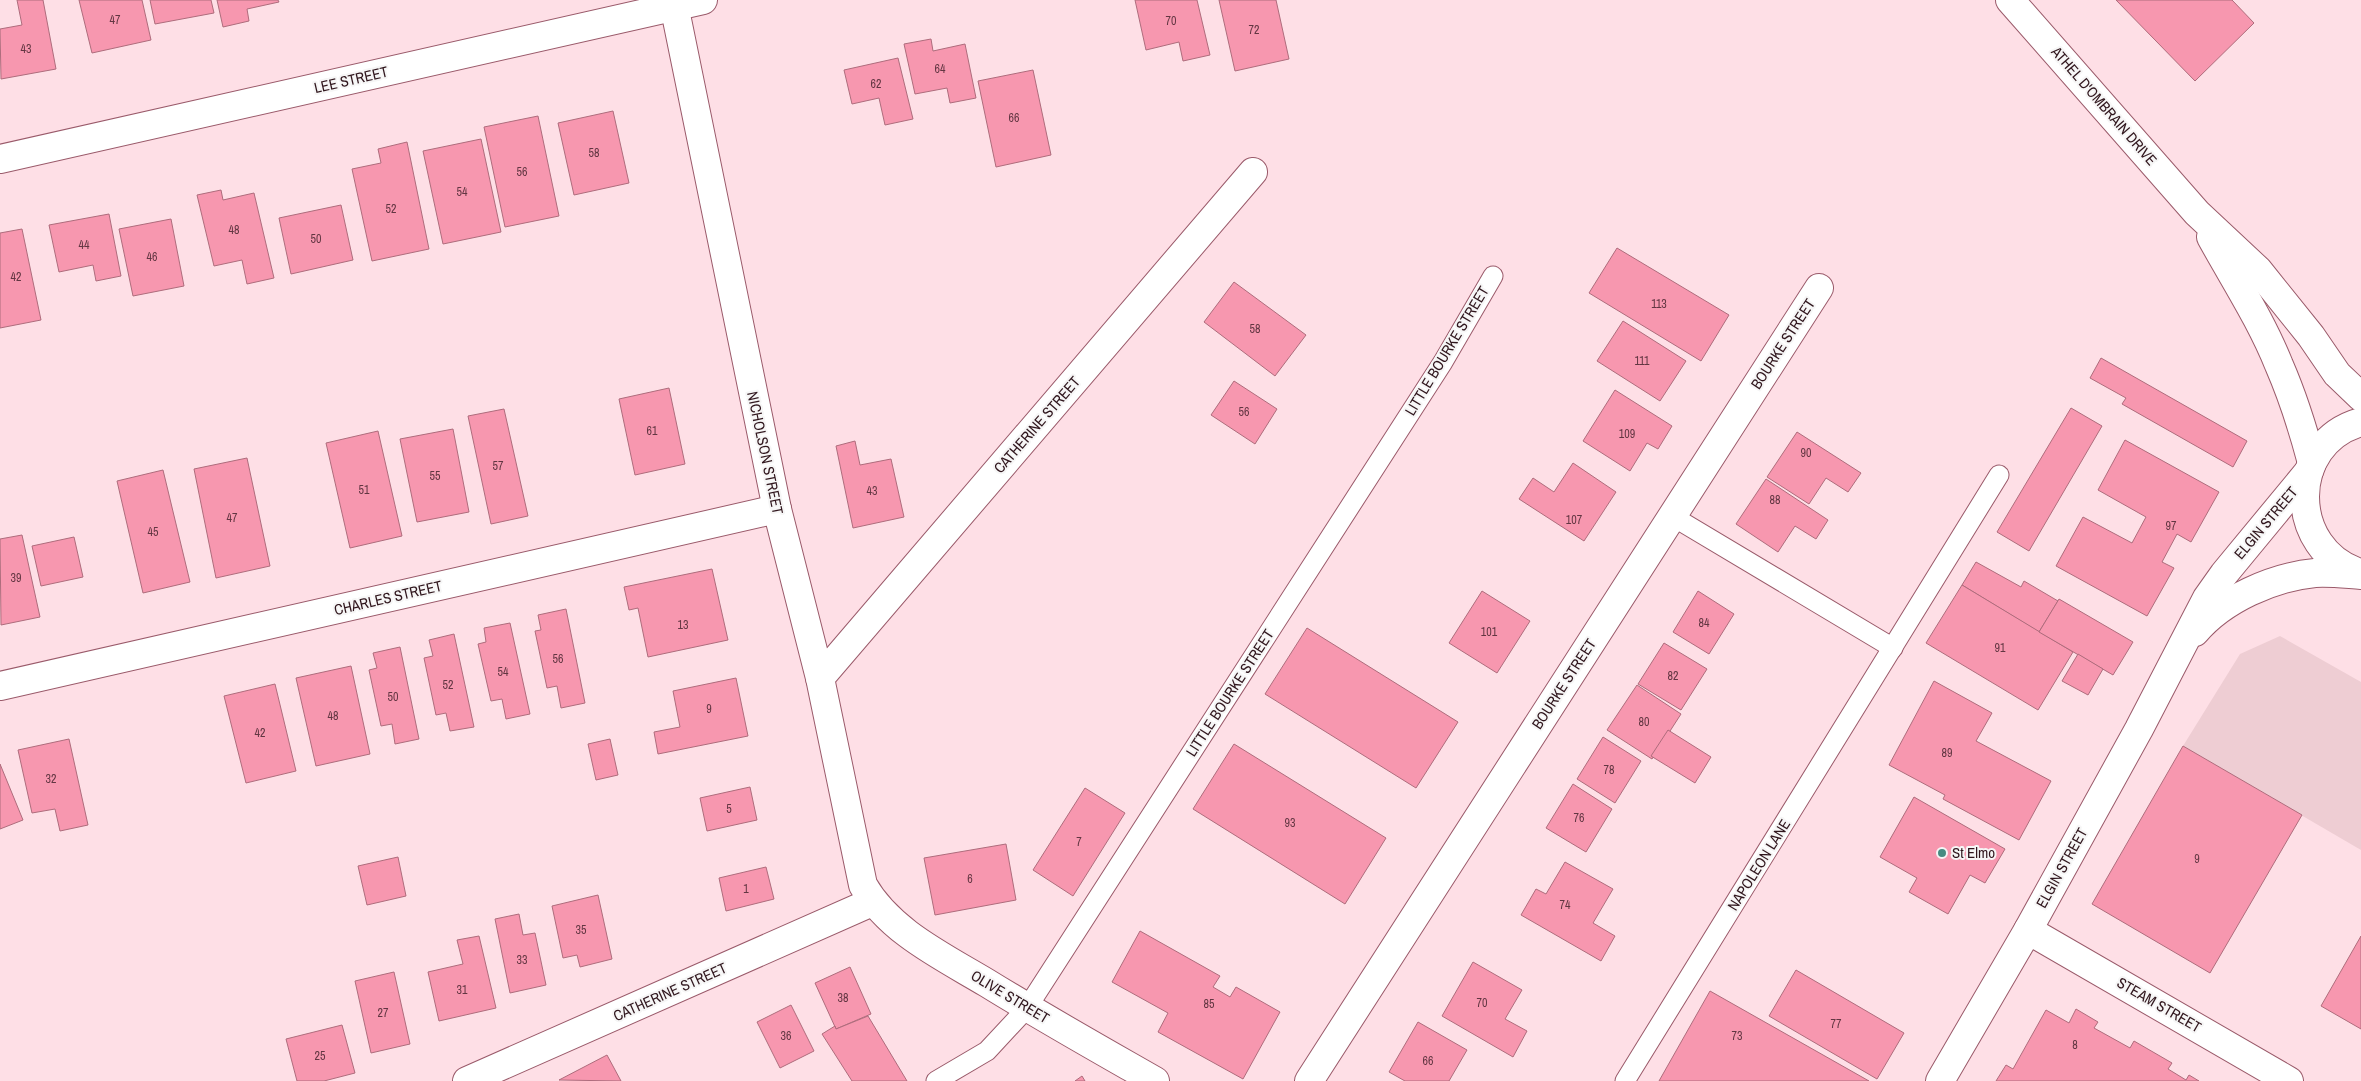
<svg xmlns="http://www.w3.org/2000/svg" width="2361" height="1081" font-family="'Archivo Narrow',sans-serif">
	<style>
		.built { fill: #eecdd3 }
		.building { fill: #f797af; stroke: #ae6c7c }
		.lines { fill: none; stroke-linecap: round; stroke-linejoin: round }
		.lane-casing { stroke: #9a5a6a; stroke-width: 21 }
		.street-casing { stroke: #9a5a6a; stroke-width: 30 }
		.lane { stroke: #fff; stroke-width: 19 }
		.street { stroke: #fff; stroke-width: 28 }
		.poi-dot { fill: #468b82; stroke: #f6f6f6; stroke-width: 2 }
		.labels { text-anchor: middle; stroke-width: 4; stroke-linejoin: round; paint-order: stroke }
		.number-label { font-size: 12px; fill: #623642 }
		.street-label { font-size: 15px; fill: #30161d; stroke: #f6f6f6 }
		.poi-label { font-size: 15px; fill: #30161d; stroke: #f6f6f6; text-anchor: start }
	</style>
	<rect width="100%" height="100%" fill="#fedfe6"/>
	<!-- built -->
	<path class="built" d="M2280,636L2361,682V850L2183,746L2240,654Z"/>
	<!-- building -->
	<g class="building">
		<path d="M17,0H43L56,69L1,79L0,29L22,25Z"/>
		<path d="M79,0H142L151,40L92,53Z"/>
		<path d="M150,0H211L214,13L155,24Z"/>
		<path d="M217,0H278L279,2L247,9L249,21L223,27Z"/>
		<path d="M1135,0H1197L1210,55L1183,61L1179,42L1146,50Z"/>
		<path d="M1219,0H1276L1289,59L1235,71Z"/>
		<path d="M2116,0H2232L2254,23L2195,81Z"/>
		<path d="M931,39L933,51L965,44L976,98L950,103L947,88L915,94L904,44Z"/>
		<path d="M898,58L913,119L885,125L879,98L852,104L844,70Z"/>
		<path d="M1033,70L1051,155L996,167L978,81Z"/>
		<path d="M613,111L629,183L574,195L558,123Z"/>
		<path d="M538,116L559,216L505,227L484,127Z"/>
		<path d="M481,139L501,232L443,244L423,151Z"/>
		<path d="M407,142L429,249L372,261L352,169L381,163L378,149Z"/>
		<path d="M221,190L223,200L254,193L274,278L247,284L242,260L214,266L197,195Z"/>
		<path d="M341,205L353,260L291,274L279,218Z"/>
		<path d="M109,214L121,276L96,281L93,265L59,272L49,225Z"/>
		<path d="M171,219L184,286L133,296L119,229Z"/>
		<path d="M22,229L41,320L0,328V233Z"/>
		<path d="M1617,248L1729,315L1701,361L1589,293Z"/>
		<path d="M1234,282L1306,335L1275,376L1204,322Z"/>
		<path d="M1623,321L1686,361L1660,401L1597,361Z"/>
		<path d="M2101,358L2247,441L2233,467L2122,404L2126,398L2090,378Z"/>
		<path d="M1234,381L1277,409L1255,444L1211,415Z"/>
		<path d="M669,388L685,464L635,475L619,399Z"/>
		<path d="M1615,390L1672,426L1658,449L1647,443L1630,471L1583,441Z"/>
		<path d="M2071,408L2102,426L2029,551L1997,532Z"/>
		<path d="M504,409L528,516L491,524L468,416Z"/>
		<path d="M453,429L469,512L417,522L400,439Z"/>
		<path d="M378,431L402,536L350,548L326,443Z"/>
		<path d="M1797,432L1861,473L1848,492L1826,478L1809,504L1767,477Z"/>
		<path d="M2125,440L2219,492L2191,542L2177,534L2162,562L2174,568L2147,616L2056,566L2083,517L2132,543L2146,517L2098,490Z"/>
		<path d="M855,441L860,465L891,459L904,517L853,528L836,446Z"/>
		<path d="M247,458L270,566L216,578L194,469Z"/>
		<path d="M1573,463L1616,492L1584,541L1519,499L1533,478L1554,492Z"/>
		<path d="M163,470L190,582L143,593L117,481Z"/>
		<path d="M1766,479L1828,520L1816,539L1795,526L1778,552L1736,524Z"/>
		<path d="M22,535L40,617L1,625L0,539Z"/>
		<path d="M74,537L83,577L41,586L32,546Z"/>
		<path d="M1976,562L2021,587L2024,581L2058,601L2039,632L1962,585Z"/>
		<path d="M712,569L728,640L648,657L638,608L629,610L624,587Z"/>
		<path d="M1962,585L2073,652L2038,710L1926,643Z"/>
		<path d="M1482,591L1530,621L1497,673L1449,643Z"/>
		<path d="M1698,591L1734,614L1709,654L1673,632Z"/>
		<path d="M2059,599L2133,642L2113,675L2039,632Z"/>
		<path d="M566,609L585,703L561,708L557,686L547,688L535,631L541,630L538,615Z"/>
		<path d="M510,623L530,714L506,719L502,699L491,701L478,644L486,642L484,628Z"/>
		<path d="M1307,628L1458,722L1416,788L1265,694Z"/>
		<path d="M454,634L474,727L450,731L446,713L436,715L424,658L433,656L429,640Z"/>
		<path d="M1664,643L1707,669L1681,710L1638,684Z"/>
		<path d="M400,647L419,739L395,744L392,724L381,726L369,670L377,668L373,653Z"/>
		<path d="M2078,654L2103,669L2088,695L2062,681Z"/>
		<path d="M351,666L370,754L316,766L296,678Z"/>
		<path d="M736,678L748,736L658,754L654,732L680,727L673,691Z"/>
		<path d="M1934,681L1992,713L1976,741L2051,781L2019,840L1943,799L1945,795L1889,765Z"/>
		<path d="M275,684L296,771L246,783L224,696Z"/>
		<path d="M1637,685L1681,714L1652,759L1607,730Z"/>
		<path d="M1668,730L1711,757L1695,783L1651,756Z"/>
		<path d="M1603,737L1641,761L1615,803L1577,779Z"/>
		<path d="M69,739L88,825L60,831L55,809L32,813L18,750Z"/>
		<path d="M610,739L618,775L596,780L588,744Z"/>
		<path d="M1234,744L1386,838L1345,904L1193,809Z"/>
		<path d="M2183,746L2302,815L2210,973L2092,904Z"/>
		<path d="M0,764L23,820L0,829Z"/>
		<path d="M1573,784L1612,809L1586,852L1546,828Z"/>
		<path d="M750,787L757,820L707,831L700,798Z"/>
		<path d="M1085,788L1125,813L1073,896L1033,870Z"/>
		<path d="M1914,797L2005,849L1985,883L1970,875L1948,914L1909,892L1917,878L1880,857Z"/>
		<path d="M1006,844L1016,900L935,915L924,858Z"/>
		<path d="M398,857L406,896L367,905L358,866Z"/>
		<path d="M1565,862L1613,889L1593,923L1615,936L1601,961L1521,915L1536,889L1546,894Z"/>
		<path d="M766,867L774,899L726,911L719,878Z"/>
		<path d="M598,895L612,959L580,967L577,955L563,958L552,906Z"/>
		<path d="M519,914L523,935L535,933L546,985L510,993L495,919Z"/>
		<path d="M1140,931L1220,976L1213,987L1230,997L1236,987L1280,1012L1243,1079L1158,1032L1168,1013L1112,982Z"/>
		<path d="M479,936L496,1008L439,1021L428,972L463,964L457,940Z"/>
		<path d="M2361,936V1029L2321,1006Z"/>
		<path d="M1473,962L1522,990L1505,1019L1527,1031L1513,1057L1442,1016Z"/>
		<path d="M850,967L871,1014L836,1029L815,983Z"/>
		<path d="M1796,970L1904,1033L1877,1079L1769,1016Z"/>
		<path d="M394,972L410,1044L371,1053L355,981Z"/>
		<path d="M1710,991L1869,1081H1659Z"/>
		<path d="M791,1005L814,1051L780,1068L757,1022Z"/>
		<path d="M2076,1009L2098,1022L2094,1028L2130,1048L2134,1041L2172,1063L2168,1069L2186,1080L2189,1075L2199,1081H1996L2006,1065L2013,1069L2046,1010L2069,1023Z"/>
		<path d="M868,1016L907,1081H852L822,1034L835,1026L836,1029Z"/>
		<path d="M1418,1022L1467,1050L1449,1081H1405L1389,1072Z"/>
		<path d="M342,1025L355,1073L324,1081H297L286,1039Z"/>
		<path d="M607,1055L621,1081L559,1080Z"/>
		<path d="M1082,1076L1085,1081H1075Z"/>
	</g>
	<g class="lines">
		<defs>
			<g id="lane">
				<path d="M1672,516L1893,648"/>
				<path d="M936,1081L987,1051L1027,1008L1443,362L1493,276"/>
				<path d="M1625,1081L1999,475"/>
			</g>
			<g id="street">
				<path d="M673,0L777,509L820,678L863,885C889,931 942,956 987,983C1042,1017 1099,1049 1155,1081"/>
				<path d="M2010,0L2197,213L2258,270L2311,336L2337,374L2361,397"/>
				<path d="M0,159L703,0"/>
				<path d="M2211,237C2234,279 2261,320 2279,365C2293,397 2303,429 2312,463"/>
				<path d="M2360,573C2287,550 2286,443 2361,422"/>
				<path d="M2195,632C2223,599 2273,577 2315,573C2330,572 2346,574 2361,575"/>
				<path d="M820,678L1253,172"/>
				<path d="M0,686L777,509"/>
				<path d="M2028,930L2289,1081"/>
				<path d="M467,1081L872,902"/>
				<path d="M1309,1081L1819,288"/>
				<path d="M1940,1081L2028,930L2139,729L2207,598L2224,574L2309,471"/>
			</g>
		</defs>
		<!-- lane casing -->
		<use href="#lane" class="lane-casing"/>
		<!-- street casing -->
		<use href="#street" class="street-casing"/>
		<!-- lane -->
		<use href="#lane" class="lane"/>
		<!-- street -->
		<use href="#street" class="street"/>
	</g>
	<!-- markers -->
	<circle class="poi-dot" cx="1942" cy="853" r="5"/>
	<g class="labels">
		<!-- number labels -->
		<g class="number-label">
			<text x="115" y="24">47</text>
			<text x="1171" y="25">70</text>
			<text x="1254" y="34">72</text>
			<text x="26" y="53">43</text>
			<text x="940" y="73">64</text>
			<text x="876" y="88">62</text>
			<text x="1014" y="122">66</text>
			<text x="594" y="157">58</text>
			<text x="522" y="176">56</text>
			<text x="462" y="196">54</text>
			<text x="391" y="213">52</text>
			<text x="234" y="234">48</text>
			<text x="316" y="243">50</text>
			<text x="84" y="249">44</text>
			<text x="152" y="261">46</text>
			<text x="16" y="281">42</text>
			<text x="1659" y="308">113</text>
			<text x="1255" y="333">58</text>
			<text x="1642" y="365">111</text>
			<text x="1244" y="416">56</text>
			<text x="652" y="435">61</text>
			<text x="1627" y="438">109</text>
			<text x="1806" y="457">90</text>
			<text x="498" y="470">57</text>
			<text x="435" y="480">55</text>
			<text x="364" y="494">51</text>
			<text x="872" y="495">43</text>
			<text x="1775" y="504">88</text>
			<text x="232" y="522">47</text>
			<text x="1574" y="524">107</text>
			<text x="2171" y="530">97</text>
			<text x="153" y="536">45</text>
			<text x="16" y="582">39</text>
			<text x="1704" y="627">84</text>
			<text x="683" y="629">13</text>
			<text x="1489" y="636">101</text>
			<text x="2000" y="652">91</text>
			<text x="558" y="663">56</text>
			<text x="503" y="676">54</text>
			<text x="1673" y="680">82</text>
			<text x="448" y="689">52</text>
			<text x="393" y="701">50</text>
			<text x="709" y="713">9</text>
			<text x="333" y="720">48</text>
			<text x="1644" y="726">80</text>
			<text x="260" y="737">42</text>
			<text x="1947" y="757">89</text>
			<text x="1609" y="774">78</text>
			<text x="51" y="783">32</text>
			<text x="729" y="813">5</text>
			<text x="1579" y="822">76</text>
			<text x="1290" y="827">93</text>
			<text x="1079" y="846">7</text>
			<text x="2197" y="863">9</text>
			<text x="970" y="883">6</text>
			<text x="746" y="893">1</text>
			<text x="1565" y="909">74</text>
			<text x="581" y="934">35</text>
			<text x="522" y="964">33</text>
			<text x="462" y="994">31</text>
			<text x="843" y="1002">38</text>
			<text x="1482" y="1007">70</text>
			<text x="1209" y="1008">85</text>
			<text x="383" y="1017">27</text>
			<text x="1836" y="1028">77</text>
			<text x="786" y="1040">36</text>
			<text x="1737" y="1040">73</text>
			<text x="2075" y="1049">8</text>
			<text x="320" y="1060">25</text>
			<text x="1428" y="1065">66</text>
		</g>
		<!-- street labels -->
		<g class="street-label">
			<text transform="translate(351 80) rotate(-13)" y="5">LEE STREET</text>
			<text transform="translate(2104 106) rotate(49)" y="5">ATHEL D'OMBRAIN DRIVE</text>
			<text transform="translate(1783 344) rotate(-57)" y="5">BOURKE STREET</text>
			<text transform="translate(1447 351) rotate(-59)" y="5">LITTLE BOURKE STREET</text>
			<text transform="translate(1037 425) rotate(-49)" y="5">CATHERINE STREET</text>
			<text transform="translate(765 453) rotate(78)" y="5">NICHOLSON STREET</text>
			<text transform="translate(2266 523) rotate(-50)" y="5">ELGIN STREET</text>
			<text transform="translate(388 598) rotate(-13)" y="5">CHARLES STREET</text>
			<text transform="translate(1564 684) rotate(-57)" y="5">BOURKE STREET</text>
			<text transform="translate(1230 693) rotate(-57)" y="5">LITTLE BOURKE STREET</text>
			<text transform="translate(1759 865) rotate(-58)" y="5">NAPOLEON LANE</text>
			<text transform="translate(2062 868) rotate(-61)" y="5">ELGIN STREET</text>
			<text transform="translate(670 992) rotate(-24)" y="5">CATHERINE STREET</text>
			<text transform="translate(1010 997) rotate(31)" y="5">OLIVE STREET</text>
			<text transform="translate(2159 1005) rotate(30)" y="5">STEAM STREET</text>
		</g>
		<!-- poi labels -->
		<g class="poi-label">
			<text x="1952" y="858">St Elmo</text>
		</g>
	</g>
</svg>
